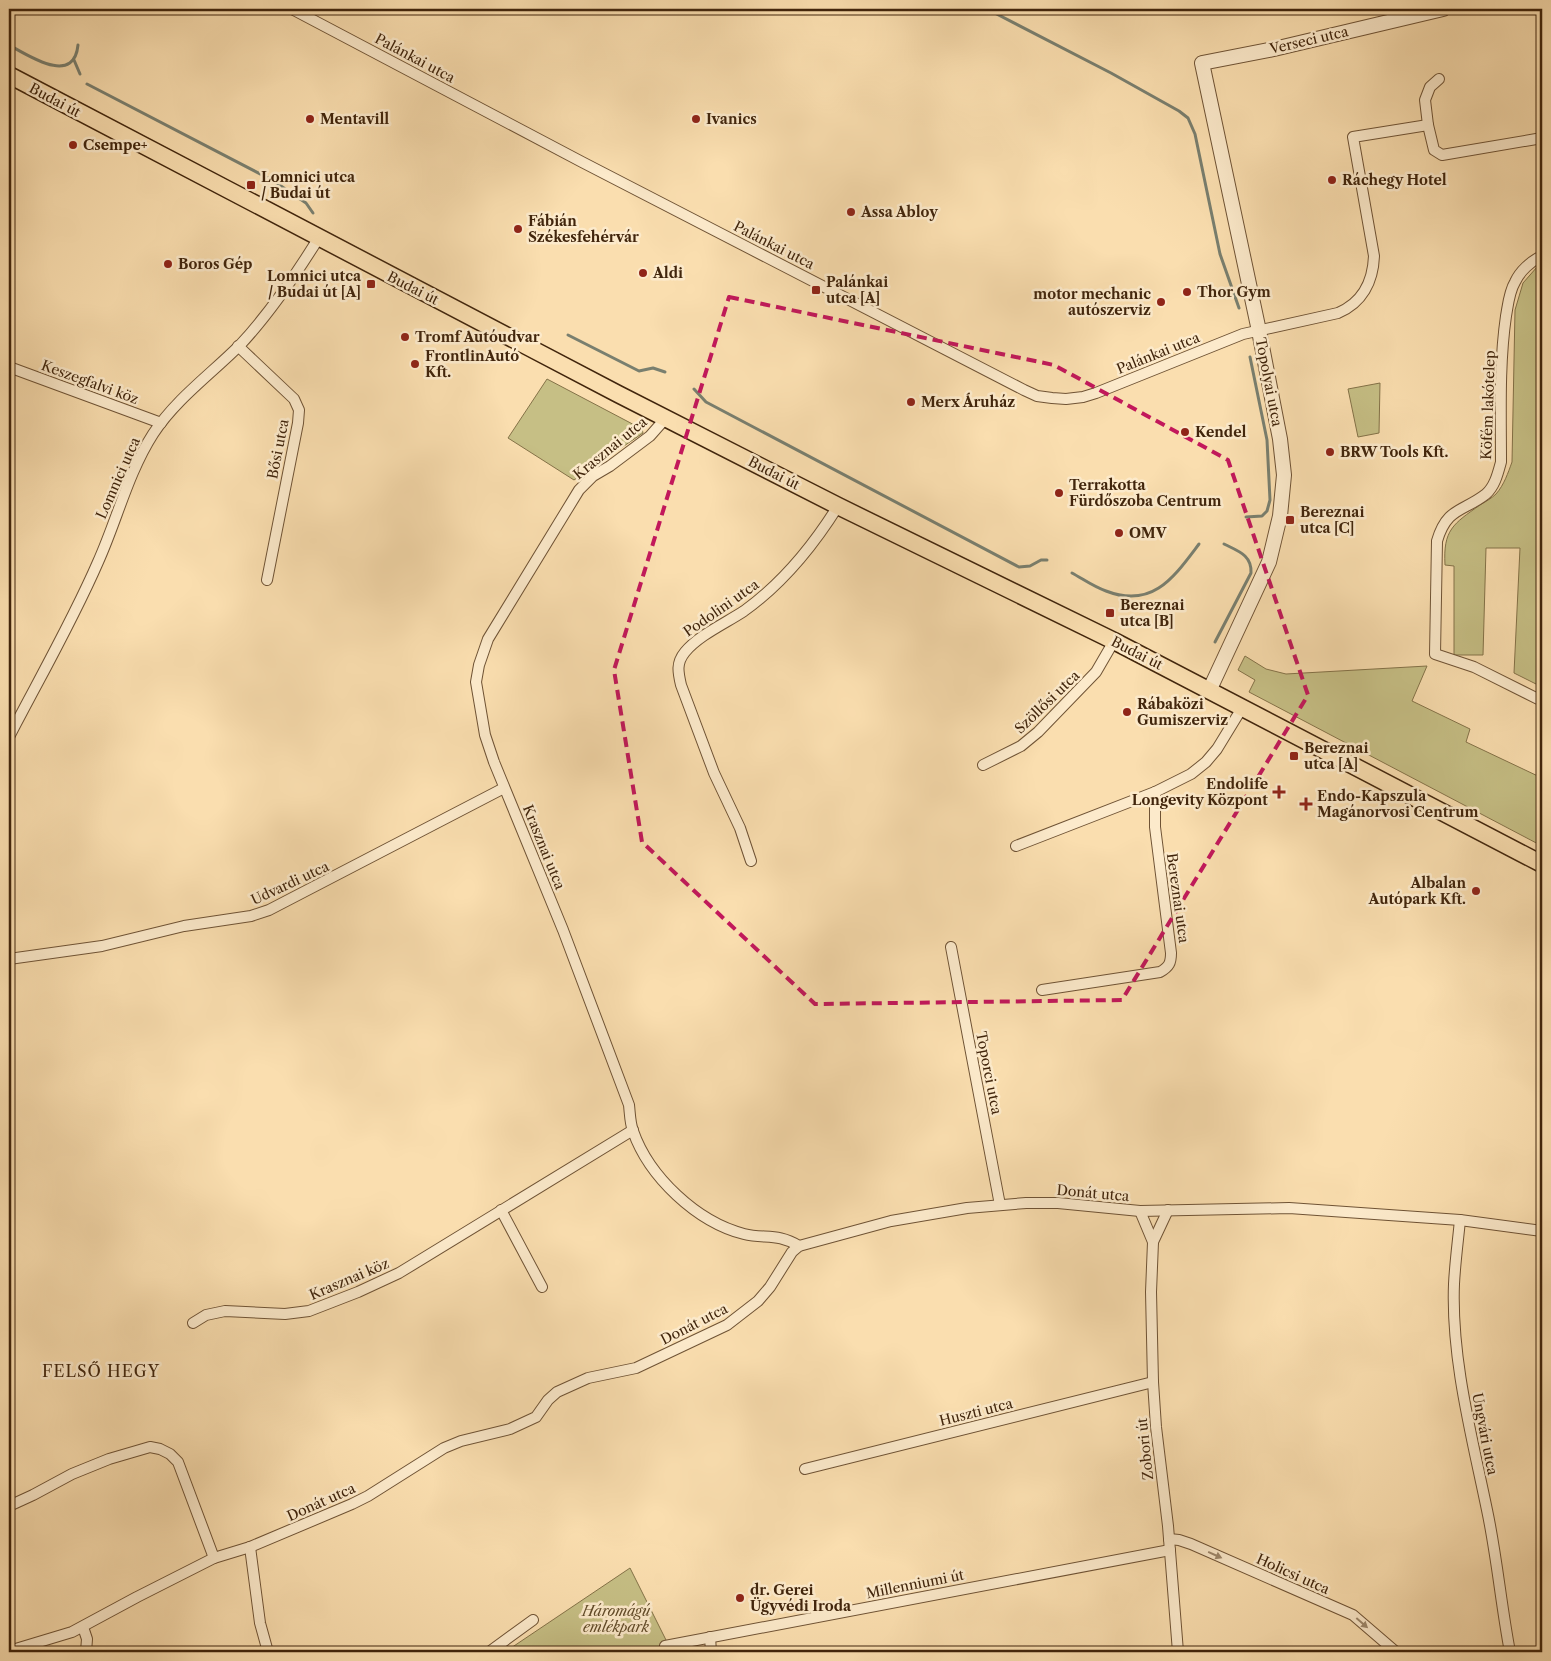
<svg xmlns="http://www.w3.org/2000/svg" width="1551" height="1661" font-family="'Libre Caslon Text',serif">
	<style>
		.green { fill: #c6bf85; stroke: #847248 }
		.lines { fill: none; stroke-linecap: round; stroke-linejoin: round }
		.stream { stroke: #797f6f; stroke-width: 3 }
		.minor-casing { stroke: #6f5335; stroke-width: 12 }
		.tertiary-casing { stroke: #6f5335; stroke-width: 16 }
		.primary-casing { stroke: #41250c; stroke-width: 19 }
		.minor { stroke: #fceacb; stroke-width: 10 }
		.tertiary { stroke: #fceacb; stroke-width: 14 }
		.primary { stroke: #fadeaf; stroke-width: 16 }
		.oneway { fill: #9e886c }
		.marked { fill: none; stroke: #c2185b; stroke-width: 4; stroke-dasharray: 10 6; stroke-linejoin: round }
		.poi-dot { fill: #8f2418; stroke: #fceacb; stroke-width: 2 }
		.labels { text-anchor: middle; stroke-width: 5; stroke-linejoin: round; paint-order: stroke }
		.street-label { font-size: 14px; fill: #41250c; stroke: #fceacb }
		.poi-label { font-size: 14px; font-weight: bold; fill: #41250c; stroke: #fceacb; text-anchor: start }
		.park-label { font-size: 14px; font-style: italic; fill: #624c2a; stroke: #fceacb }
		.quarter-label { font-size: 16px; letter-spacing: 1px; fill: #41250c; stroke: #fceacb }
	</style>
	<rect width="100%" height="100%" fill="#fadeaf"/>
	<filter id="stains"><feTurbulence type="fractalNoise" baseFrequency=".004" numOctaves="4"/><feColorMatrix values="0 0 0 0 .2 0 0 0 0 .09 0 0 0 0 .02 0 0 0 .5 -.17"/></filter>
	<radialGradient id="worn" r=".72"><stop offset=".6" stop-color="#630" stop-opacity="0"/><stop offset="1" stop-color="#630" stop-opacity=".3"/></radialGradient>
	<!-- green -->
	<g class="green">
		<path d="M1542,265V687L1514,673L1520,548H1486L1483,655H1454V566L1445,565C1443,530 1453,524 1480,505C1485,502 1492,498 1496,494C1504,485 1508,473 1512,462L1515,310L1523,283L1537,267Z"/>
		<path d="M547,379L642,429L643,433L574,480L508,438Z"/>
		<path d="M1380,383L1379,433L1358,437L1348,389Z"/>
		<path d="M1245,656L1266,669L1286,674L1427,666L1412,701L1470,729L1466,742L1542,778V846L1249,692L1255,680L1238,670Z"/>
		<path d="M630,1568L671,1650L699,1647V1652H505Z"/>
	</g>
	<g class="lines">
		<!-- stream -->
		<g class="stream">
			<path d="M987,9L1111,73L1179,111L1188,118L1195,134L1220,254L1239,308"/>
			<path d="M9,45C29,56 74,86 78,45"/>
			<path d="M74,60L80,74"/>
			<path d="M87,84L268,178"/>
			<path d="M275,182L306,203L313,213"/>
			<path d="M568,335L639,371L653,368L665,372"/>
			<path d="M694,389L706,402L1019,567L1030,566L1041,560H1047"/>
			<path d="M1246,517L1262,516L1267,511L1270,500L1267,440L1250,357"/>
			<path d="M1072,573C1083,579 1094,587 1106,591C1153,609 1174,577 1199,544"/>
			<path d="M1215,642L1251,573C1252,555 1238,551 1224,544"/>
		</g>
		<defs>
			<g id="minor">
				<path d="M292,9L582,162L1024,390L1037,396L1052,398L1066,399L1083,397L1096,393L1243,334L1338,313C1362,303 1373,282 1374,256L1353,137L1428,125L1434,150L1442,155L1542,138"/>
				<path d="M1428,125L1425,100L1430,87L1439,79"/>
				<path d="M1542,256C1531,261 1520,271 1515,282C1509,292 1508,305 1506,316C1499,364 1501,414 1501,462C1498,473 1495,486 1486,494C1463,512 1447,507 1437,541L1435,654L1474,667L1542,701"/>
				<path d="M238,346L294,399L299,410L298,423L267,580"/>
				<path d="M9,367L161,423"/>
				<path d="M665,419L650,436L610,466L593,476L579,490L488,639L479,665L476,682L485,735L494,762L563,930L629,1105C630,1114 630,1123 633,1131C649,1177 697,1222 744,1234C765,1239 778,1233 799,1246"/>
				<path d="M9,737C39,679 72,622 98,562C117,520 128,473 153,434C176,399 211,374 240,345C270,313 295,276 318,239"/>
				<path d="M983,765L1021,746L1038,732L1096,672L1114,641"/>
				<path d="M1016,846L1155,792L1191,774L1206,762L1217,749L1242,708"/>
				<path d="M751,861L740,828L714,773L681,685C678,672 676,663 685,652C699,635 726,623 744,611C783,583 813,546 838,506"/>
				<path d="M951,947L1000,1205"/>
				<path d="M9,959L102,946L184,926L251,916L269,910L504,788"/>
				<path d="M1042,990L1160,972C1169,967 1171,963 1171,953L1155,827V792"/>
				<path d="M501,1210L542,1287"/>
				<path d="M1168,1210L1153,1242L1151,1292L1153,1382L1156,1427L1168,1526L1178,1652"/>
				<path d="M1140,1211L1153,1242"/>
				<path d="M1460,1220C1458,1241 1455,1263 1454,1284C1451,1358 1472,1437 1487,1510C1497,1557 1501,1605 1510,1652"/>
				<path d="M193,1323L206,1315L225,1311L285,1314L309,1311L358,1292L399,1273L633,1130"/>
				<path d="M805,1469L1153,1382"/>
				<path d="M9,1506L33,1495L72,1474L109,1459L150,1447L160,1449L170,1454L178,1462L214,1558"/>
				<path d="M1169,1539L1179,1540L1191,1544L1353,1615L1396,1652"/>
				<path d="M250,1547L260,1623L268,1652"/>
				<path d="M83,1627L87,1639L86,1652"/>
				<path d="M710,1637L711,1652"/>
				<path d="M665,1646L1170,1550"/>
				<path d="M9,1651L72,1632L137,1597L214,1558L250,1547L352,1504L368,1496L444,1448L461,1441L510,1429L536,1417L548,1400L557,1392L588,1378L636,1368L727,1325L758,1301L770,1287L792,1252L799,1246L891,1221L967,1208L1026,1203H1058L1140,1211L1289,1208L1460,1220L1542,1231"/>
				<path d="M489,1652L533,1620"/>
			</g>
			<path id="tertiary" d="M1209,691L1269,562L1280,516L1284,475L1280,439L1259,331L1202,63L1274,49L1443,9"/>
			<path id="primary" d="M9,75L618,394L838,506L1114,641L1542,864"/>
		</defs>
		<!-- minor casing -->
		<use href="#minor" class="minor-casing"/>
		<!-- tertiary casing -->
		<use href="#tertiary" class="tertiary-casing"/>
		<!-- primary casing -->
		<use href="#primary" class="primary-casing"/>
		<!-- minor -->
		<use href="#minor" class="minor"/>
		<!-- tertiary -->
		<use href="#tertiary" class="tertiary"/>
		<!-- primary -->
		<use href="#primary" class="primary"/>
	</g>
	<!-- one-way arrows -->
	<defs><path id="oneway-solid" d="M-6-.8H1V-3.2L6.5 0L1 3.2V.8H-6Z" transform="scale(1.25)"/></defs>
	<g class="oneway">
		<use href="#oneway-solid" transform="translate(1215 1555) rotate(24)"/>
		<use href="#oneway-solid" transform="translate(1362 1623) rotate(41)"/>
	</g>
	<!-- marked area -->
	<path class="marked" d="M729,297L1054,365L1228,460L1308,695L1122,1000L815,1004L642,842L614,670Z"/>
	<!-- markers -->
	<g class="poi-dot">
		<circle cx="310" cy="119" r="5"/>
		<circle cx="696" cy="119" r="5"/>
		<circle cx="73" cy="145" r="5"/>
		<circle cx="1332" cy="180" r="5"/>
		<rect x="246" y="180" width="10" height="10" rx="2.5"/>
		<circle cx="851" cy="212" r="5"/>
		<circle cx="518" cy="229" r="5"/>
		<circle cx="168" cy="264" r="5"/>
		<circle cx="643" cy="273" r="5"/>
		<rect x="366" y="279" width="10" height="10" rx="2.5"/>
		<rect x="811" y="285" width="10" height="10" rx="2.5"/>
		<circle cx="1187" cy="292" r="5"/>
		<circle cx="1161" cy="302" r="5"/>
		<circle cx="405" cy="337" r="5"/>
		<circle cx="415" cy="364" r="5"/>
		<circle cx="911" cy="402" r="5"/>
		<circle cx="1185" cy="432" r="5"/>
		<circle cx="1330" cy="452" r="5"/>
		<circle cx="1059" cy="493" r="5"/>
		<rect x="1285" y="515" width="10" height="10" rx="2.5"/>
		<circle cx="1119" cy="533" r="5"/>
		<rect x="1105" y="608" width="10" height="10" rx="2.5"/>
		<circle cx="1127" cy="712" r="5"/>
		<rect x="1289" y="751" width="10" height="10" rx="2.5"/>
		<path d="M1276.5 784.5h5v5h5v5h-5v5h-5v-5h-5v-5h5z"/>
		<path d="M1303.5 796.5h5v5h5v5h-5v5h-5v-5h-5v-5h5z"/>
		<circle cx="1476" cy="891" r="5"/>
		<circle cx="740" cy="1598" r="5"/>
	</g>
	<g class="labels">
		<!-- street labels -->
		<g class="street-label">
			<text transform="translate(1309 40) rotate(-13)" y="5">Verseci utca</text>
			<text transform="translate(415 58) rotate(28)" y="5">Palánkai utca</text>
			<text transform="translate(55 100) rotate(28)" y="5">Budai út</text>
			<text transform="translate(774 245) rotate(27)" y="5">Palánkai utca</text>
			<text transform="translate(413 288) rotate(27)" y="5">Budai út</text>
			<text transform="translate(1158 353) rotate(-22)" y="5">Palánkai utca</text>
			<text transform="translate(90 382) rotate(20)" y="5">Keszegfalvi köz</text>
			<text transform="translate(1269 382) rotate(79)" y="5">Topolyai utca</text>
			<text transform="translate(1488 405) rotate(-88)" y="5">Köfém lakótelep</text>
			<text transform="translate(610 448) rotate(-39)" y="5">Krasznai utca</text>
			<text transform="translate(278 449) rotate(-79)" y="5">Bősi utca</text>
			<text transform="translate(774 473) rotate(27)" y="5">Budai út</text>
			<text transform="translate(118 478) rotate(-66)" y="5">Lomnici utca</text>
			<text transform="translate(721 608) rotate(-35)" y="5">Podolini utca</text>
			<text transform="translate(1137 653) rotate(27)" y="5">Budai út</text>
			<text transform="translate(1047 702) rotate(-44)" y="5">Szöllősi utca</text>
			<text transform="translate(544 847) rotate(68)" y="5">Krasznai utca</text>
			<text transform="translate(290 883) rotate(-25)" y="5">Udvardi utca</text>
			<text transform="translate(1178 898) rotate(82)" y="5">Bereznai utca</text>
			<text transform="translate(989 1073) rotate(79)" y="5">Toporci utca</text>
			<text transform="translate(1093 1193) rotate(5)" y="5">Donát utca</text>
			<text transform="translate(349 1279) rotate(-23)" y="5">Krasznai köz</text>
			<text transform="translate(694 1324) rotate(-27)" y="5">Donát utca</text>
			<text transform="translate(976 1412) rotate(-14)" y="5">Huszti utca</text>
			<text transform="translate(1485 1434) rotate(79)" y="5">Ungvári utca</text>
			<text transform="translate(1145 1449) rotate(-96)" y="5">Zobori út</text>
			<text transform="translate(321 1502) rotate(-24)" y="5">Donát utca</text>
			<text transform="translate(1293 1574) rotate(24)" y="5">Holicsi utca</text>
			<text transform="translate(915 1584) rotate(-11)" y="5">Millenniumi út</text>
		</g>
		<!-- poi labels -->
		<g class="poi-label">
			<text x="320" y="124">Mentavill</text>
			<text x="706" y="124">Ivanics</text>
			<text x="83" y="150">Csempe+</text>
			<text x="261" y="182">Lomnici utca<tspan x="261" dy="16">/ Budai út</tspan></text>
			<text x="1342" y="185">Ráchegy Hotel</text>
			<text x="861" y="217">Assa Abloy</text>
			<text x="528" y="226">Fábián<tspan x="528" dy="16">Székesfehérvár</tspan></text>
			<text x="178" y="269">Boros Gép</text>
			<text x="653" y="278">Aldi</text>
			<text x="361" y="281" text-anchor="end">Lomnici utca<tspan x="361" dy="16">/ Budai út [A]</tspan></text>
			<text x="826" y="287">Palánkai<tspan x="826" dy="16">utca [A]</tspan></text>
			<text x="1197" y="297">Thor Gym</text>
			<text x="1151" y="299" text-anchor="end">motor mechanic<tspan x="1151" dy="16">autószerviz</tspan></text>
			<text x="415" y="342">Tromf Autóudvar</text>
			<text x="425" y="361">FrontlinAutó<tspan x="425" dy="16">Kft.</tspan></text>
			<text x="921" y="407">Merx Áruház</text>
			<text x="1195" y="437">Kendel</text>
			<text x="1340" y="457">BRW Tools Kft.</text>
			<text x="1069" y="490">Terrakotta<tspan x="1069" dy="16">Fürdőszoba Centrum</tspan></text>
			<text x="1300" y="517">Bereznai<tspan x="1300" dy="16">utca [C]</tspan></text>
			<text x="1129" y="538">OMV</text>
			<text x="1120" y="610">Bereznai<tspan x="1120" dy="16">utca [B]</tspan></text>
			<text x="1137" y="709">Rábaközi<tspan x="1137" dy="16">Gumiszerviz</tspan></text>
			<text x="1304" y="753">Bereznai<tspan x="1304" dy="16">utca [A]</tspan></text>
			<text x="1268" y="789" text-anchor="end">Endolife<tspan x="1268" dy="16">Longevity Központ</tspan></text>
			<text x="1317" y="801">Endo-Kapszula<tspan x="1317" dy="16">Magánorvosi Centrum</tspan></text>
			<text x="1466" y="888" text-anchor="end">Albalan<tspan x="1466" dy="16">Autópark Kft.</tspan></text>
			<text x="750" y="1595">dr. Gerei<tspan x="750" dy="16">Ügyvédi Iroda</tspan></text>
		</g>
		<!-- park labels -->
		<g class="park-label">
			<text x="616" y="1616">Háromágú<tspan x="616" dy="16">emlékpark</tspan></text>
		</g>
		<!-- quarter labels -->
		<g class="quarter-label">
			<text x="101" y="1377">FELSŐ HEGY</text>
		</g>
	</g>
	<!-- margin -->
	<rect width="1551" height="1661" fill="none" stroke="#fadeaf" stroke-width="30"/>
	<rect x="10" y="10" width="1531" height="1641" fill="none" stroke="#41250c" stroke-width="2.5"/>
	<rect x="15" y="15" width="1521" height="1631" fill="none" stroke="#41250c"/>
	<rect width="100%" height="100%" filter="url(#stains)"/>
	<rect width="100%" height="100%" fill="url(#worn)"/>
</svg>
